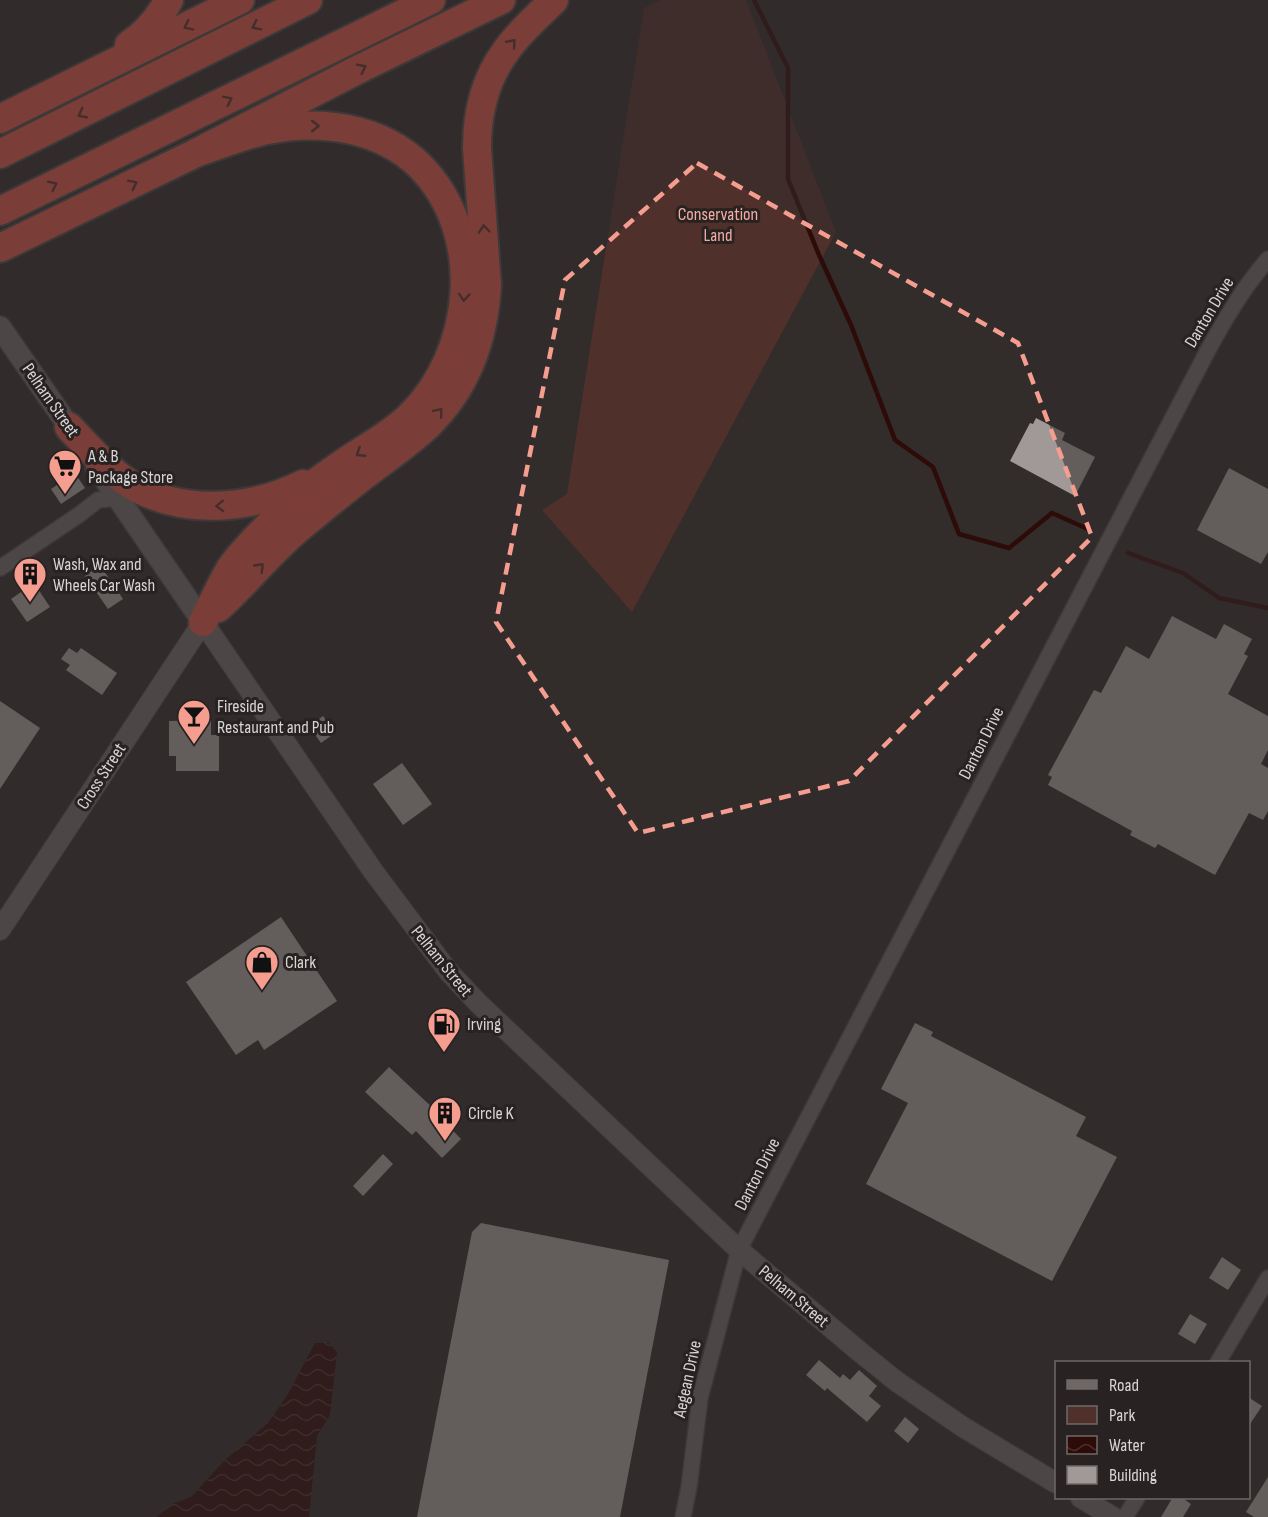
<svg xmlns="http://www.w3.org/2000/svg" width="1268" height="1517" font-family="'Sofia Sans Condensed',sans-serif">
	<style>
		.park { fill: #50302b }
		.water { fill: url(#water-waves) }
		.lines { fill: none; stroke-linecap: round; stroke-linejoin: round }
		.stream { stroke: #2d0b08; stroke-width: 4.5 }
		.building { fill: #a09998 }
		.minor-casing { stroke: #4f4b4a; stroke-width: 18 }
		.tertiary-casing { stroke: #4f4b4a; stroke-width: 22 }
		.secondary-casing { stroke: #4f4b4a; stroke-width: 24 }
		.motorway-casing { stroke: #4f4b4a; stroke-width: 32 }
		.minor { stroke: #6e6766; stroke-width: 15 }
		.tertiary { stroke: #6e6766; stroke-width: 20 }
		.secondary { stroke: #6e6766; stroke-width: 21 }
		.motorway { stroke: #d45345; stroke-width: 28 }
		.oneway { stroke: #5c312c }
		.marked { fill: none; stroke: #f59d8f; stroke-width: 4.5; stroke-dasharray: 12 8; stroke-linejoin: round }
		.labels { text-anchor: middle; stroke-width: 6; stroke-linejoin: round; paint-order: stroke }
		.park-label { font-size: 18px; fill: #f5ada2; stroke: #282322 }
		.street-label { font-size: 18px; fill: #d8d5d4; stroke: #282322 }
		.poi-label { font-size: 18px; fill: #d8d5d4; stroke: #282322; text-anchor: start }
	</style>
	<defs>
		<pattern id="water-waves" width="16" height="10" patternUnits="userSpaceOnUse" patternTransform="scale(1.5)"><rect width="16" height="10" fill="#2d0b08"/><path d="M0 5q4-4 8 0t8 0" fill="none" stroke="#4b2e2b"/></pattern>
	</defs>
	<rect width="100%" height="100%" fill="#322c2b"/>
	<!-- park -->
	<path class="park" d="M662,0H746L836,232L632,612L542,510L567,494L644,8Z"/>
	<!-- water -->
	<path class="water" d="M315,1343H329L337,1352L330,1415L317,1436L309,1517H157L170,1505L191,1497L224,1461L268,1423L288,1394Z"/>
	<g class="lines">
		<!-- stream -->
		<g class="stream">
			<path d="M754,0L788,68V179L819,255L851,325L895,440L933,467L959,534L1009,548L1052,513L1090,530"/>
			<path d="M1128,553L1183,573L1219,598L1268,608"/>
		</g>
	</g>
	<!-- building -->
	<g class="building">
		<path d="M1036,418L1065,433L1062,440L1095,457L1075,496L1010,461L1030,423L1033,424Z"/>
		<path d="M1229,468L1268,489V552L1261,564L1197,530Z"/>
		<path d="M75,473L85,488L61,504L51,489Z"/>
		<path d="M100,565L123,599L108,609L85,576Z"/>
		<path d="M34,583L50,607L27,622L11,599Z"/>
		<path d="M1172,616L1216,639L1224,624L1252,639L1244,654L1248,656L1228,694L1268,716V750L1261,764L1268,768V811L1263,820L1249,813L1215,875L1158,844L1155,848L1130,835L1132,831L1048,785L1052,777L1048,775L1094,690L1101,693L1126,646L1149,659Z"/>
		<path d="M69,648L77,653L81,648L117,673L102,695L66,670L70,665L61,659Z"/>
		<path d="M0,701L40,728L0,789Z"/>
		<path d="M323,716L335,733L321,743L309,726Z"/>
		<path d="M211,720V735H219V771H176V756H169V721Z"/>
		<path d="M402,763L432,804L403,825L373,784Z"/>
		<path d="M281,917L337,1001L264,1050L258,1040L236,1055L186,982Z"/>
		<path d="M915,1023L933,1032L931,1036L1086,1117L1076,1136L1117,1157L1052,1281L866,1184L908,1103L881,1089Z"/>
		<path d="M389,1067L435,1110L434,1111L461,1139L442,1158L416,1131L412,1135L365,1092Z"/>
		<path d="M383,1154L393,1164L363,1196L353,1186Z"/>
		<path d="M481,1223L669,1260L620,1517H417L472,1232Z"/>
		<path d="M1222,1257L1241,1270L1228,1290L1209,1278Z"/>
		<path d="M1190,1314L1207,1324L1195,1344L1178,1334Z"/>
		<path d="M819,1360L840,1378L843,1374L850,1380L859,1370L877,1386L869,1396L881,1406L867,1422L827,1388L825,1391L806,1375Z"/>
		<path d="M1248,1397L1262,1406L1248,1427Z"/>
		<path d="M905,1417L919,1429L908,1443L894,1431Z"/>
		<path d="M1268,1477V1517H1254L1246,1512Z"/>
		<path d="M1173,1497H1181L1191,1504L1183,1517H1161Z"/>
	</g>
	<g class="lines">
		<defs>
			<g id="minor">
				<path d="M0,568L80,514L98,500L118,498"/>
				<path d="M1218,1362L1268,1278"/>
				<path d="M683,1517L689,1487L700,1398L739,1250L1207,352C1225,319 1243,288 1268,259"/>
				<path d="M1125,1517L1137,1498"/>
			</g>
			<g id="tertiary">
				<path d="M0,930L203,622L373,871L448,971L478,1003L739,1250L860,1352L896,1381L963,1427L1056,1483"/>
				<path d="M1081,1498L1113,1517"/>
			</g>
			<g id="secondary">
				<path d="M0,327L77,438"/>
				<path d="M96,466L203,622"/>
			</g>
			<g id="motorway">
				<path d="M129,45C147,33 159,18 169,0"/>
				<path d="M0,119L240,0"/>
				<path d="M198,152C220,145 244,135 267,130C320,119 380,127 420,166C487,234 475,353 409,417C387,438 359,451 335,469C317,481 297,497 282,512C267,527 241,552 230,569C220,586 212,604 203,622"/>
				<path d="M0,154L308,0"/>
				<path d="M0,211L431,0"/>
				<path d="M0,248L198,152L361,68L501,0"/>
				<path d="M69,427C88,447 107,469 130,484C182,516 250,510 303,484"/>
				<path d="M218,608C246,583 270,552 299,528C323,508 346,489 371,470C390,456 410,442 428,425C467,387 484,338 487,285L477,148C477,113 485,79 506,51C519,32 538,16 554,0"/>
			</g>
		</defs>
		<!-- minor casing -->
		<use href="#minor" class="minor-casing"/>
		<!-- tertiary casing -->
		<use href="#tertiary" class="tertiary-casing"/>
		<!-- secondary casing -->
		<use href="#secondary" class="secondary-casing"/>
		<!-- motorway casing -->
		<use href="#motorway" class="motorway-casing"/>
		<!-- minor -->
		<use href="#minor" class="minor"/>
		<!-- tertiary -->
		<use href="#tertiary" class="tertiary"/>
		<!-- secondary -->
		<use href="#secondary" class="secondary"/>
		<!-- motorway -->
		<use href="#motorway" class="motorway"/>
	</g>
	<!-- one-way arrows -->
	<defs><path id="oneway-chevron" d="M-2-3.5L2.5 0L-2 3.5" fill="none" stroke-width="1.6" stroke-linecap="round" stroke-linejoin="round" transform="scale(1.5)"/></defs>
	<g class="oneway">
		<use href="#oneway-chevron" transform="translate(188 26) rotate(154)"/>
		<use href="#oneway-chevron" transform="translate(256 26) rotate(153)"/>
		<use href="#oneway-chevron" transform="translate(512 43) rotate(-49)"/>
		<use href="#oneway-chevron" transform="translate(362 68) rotate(-27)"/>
		<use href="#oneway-chevron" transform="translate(228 100) rotate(-26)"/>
		<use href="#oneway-chevron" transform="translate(82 114) rotate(153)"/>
		<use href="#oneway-chevron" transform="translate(315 126)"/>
		<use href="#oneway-chevron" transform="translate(133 184) rotate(-26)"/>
		<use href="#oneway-chevron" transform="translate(53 185) rotate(-26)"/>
		<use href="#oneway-chevron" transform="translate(484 229) rotate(-95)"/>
		<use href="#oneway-chevron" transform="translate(464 297) rotate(94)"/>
		<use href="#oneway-chevron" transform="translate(439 412) rotate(-50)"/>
		<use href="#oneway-chevron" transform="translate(360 453) rotate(147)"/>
		<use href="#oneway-chevron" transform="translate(220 506) rotate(178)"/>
		<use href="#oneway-chevron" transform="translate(260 567) rotate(-46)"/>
	</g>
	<!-- marked area -->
	<path d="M0 0H1268V1517H0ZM697,163L1018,343L1092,537L849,781L638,833L496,622L565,280Z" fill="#322c2b" fill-opacity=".55" fill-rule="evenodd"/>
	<path class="marked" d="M697,163L1018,343L1092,537L849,781L638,833L496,622L565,280Z"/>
	<!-- icons -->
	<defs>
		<symbol id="supermarket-pin" viewBox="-11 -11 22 30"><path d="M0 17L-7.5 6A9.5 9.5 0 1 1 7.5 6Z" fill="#f59d8f" stroke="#282322"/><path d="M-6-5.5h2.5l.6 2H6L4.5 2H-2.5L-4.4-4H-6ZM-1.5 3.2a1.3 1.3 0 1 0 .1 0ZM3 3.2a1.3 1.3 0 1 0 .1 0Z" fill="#111"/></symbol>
		<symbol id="building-pin" viewBox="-11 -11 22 30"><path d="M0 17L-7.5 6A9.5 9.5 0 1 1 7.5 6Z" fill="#f59d8f" stroke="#282322"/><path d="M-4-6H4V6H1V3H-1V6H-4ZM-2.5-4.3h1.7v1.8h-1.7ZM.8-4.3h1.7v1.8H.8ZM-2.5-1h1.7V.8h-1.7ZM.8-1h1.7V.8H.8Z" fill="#111"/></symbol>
		<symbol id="bar-pin" viewBox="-11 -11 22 30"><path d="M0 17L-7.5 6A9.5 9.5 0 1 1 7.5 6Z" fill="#f59d8f" stroke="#282322"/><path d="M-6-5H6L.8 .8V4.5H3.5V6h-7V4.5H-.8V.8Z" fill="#111"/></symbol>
		<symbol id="shop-pin" viewBox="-11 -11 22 30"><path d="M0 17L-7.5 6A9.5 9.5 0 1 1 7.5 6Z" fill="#f59d8f" stroke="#282322"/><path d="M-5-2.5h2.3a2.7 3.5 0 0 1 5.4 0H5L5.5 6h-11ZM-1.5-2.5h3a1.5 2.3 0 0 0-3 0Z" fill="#111"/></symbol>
		<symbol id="fuel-pin" viewBox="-11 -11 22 30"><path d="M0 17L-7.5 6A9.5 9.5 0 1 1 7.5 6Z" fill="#f59d8f" stroke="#282322"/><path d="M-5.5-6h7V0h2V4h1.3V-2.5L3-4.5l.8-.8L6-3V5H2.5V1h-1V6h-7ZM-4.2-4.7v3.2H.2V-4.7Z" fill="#111"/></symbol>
	</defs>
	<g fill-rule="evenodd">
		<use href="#supermarket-pin" x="46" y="447" width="38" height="52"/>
		<use href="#building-pin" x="11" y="555" width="38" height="52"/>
		<use href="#bar-pin" x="175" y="697" width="38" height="52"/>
		<use href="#shop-pin" x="243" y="943" width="38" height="52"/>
		<use href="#fuel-pin" x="425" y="1005" width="38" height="52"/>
		<use href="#building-pin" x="426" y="1094" width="38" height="52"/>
	</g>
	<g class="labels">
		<!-- park labels -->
		<g class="park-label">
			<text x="718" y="220">Conservation<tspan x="718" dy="21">Land</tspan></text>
		</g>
		<!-- street labels -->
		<g class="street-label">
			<text transform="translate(1209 312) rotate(-59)" y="6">Danton Drive</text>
			<text transform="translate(51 400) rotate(55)" y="6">Pelham Street</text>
			<text transform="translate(981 743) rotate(-63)" y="6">Danton Drive</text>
			<text transform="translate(101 776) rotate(-57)" y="6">Cross Street</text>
			<text transform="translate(442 961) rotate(51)" y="6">Pelham Street</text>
			<text transform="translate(757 1174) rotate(-63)" y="6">Danton Drive</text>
			<text transform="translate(794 1296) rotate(40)" y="6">Pelham Street</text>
			<text transform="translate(687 1379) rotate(-78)" y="6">Aegean Drive</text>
		</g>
		<!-- poi labels -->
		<g class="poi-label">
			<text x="88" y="462">A &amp; B<tspan x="88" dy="21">Package Store</tspan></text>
			<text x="53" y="570">Wash, Wax and<tspan x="53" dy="21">Wheels Car Wash</tspan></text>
			<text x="217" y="712">Fireside<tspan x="217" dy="21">Restaurant and Pub</tspan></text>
			<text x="285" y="968">Clark</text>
			<text x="467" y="1030">Irving</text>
			<text x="468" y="1119">Circle K</text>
		</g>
	</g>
	<!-- legend -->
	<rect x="1055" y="1361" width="195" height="138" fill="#282322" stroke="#6e6a69" stroke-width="1.5"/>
	<rect x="1067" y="1380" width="30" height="9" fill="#6e6766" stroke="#6e6a69" stroke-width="1.5"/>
	<text x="1109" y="1391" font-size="18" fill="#d8d5d4">Road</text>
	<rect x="1067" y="1406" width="30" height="18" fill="#50302b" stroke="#6e6a69" stroke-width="1.5"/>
	<text x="1109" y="1421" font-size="18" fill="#d8d5d4">Park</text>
	<rect x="1067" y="1436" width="30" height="18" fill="url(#water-waves)" stroke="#6e6a69" stroke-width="1.5"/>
	<text x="1109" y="1451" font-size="18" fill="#d8d5d4">Water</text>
	<rect x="1067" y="1466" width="30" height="18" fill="#a09998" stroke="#6e6a69" stroke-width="1.5"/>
	<text x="1109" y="1481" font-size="18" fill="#d8d5d4">Building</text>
</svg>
